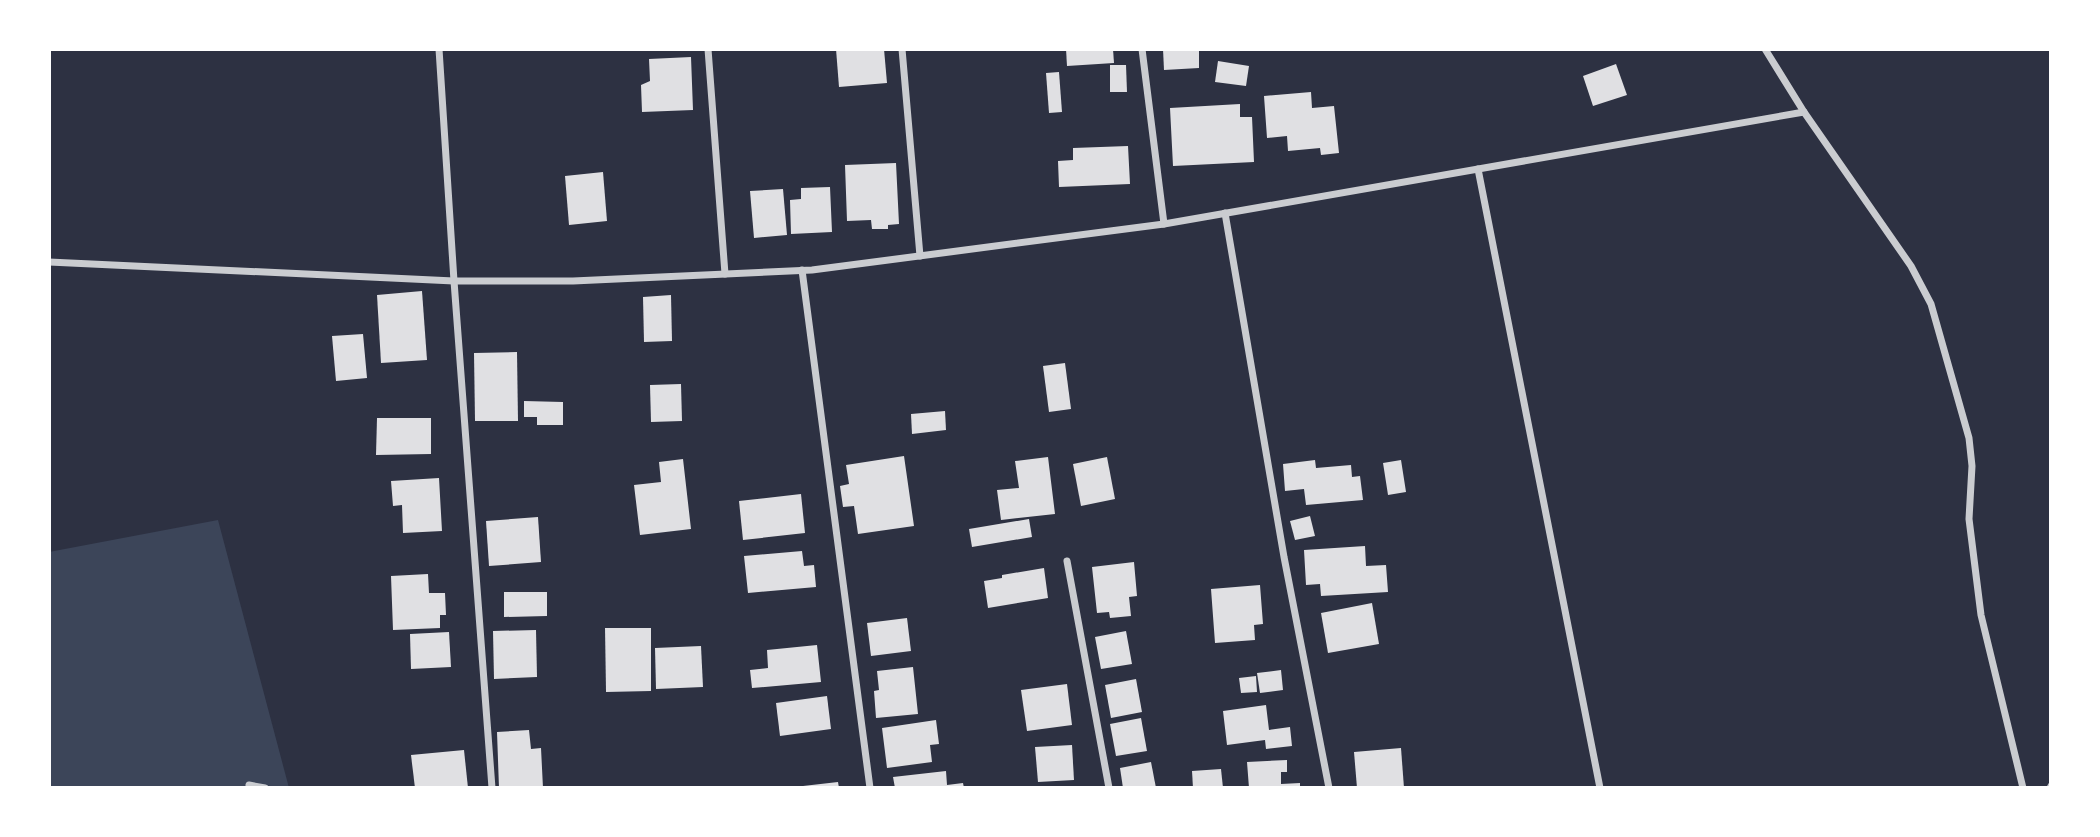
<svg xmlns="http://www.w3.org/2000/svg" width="2100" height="837" font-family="Helvetica,sans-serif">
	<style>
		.green { fill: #3c4559 }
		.building { fill: #e0e0e3 }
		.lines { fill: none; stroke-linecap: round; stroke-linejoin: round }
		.minor { stroke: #caccd0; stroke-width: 7 }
	</style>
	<rect width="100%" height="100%" fill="#2d3142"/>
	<!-- green -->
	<path class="green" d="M218,520L289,788H49V552Z"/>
	<!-- building -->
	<g class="building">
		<path d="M836,49H884L887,83L839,87Z"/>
		<path d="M1066,49H1113L1114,63L1067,66Z"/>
		<path d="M1163,49H1199V68L1164,70Z"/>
		<path d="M691,57L693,110L642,112L641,85L650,81L649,59Z"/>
		<path d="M1218,61L1249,66L1246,86L1215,82Z"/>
		<path d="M1616,64L1627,95L1593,106L1583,76Z"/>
		<path d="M1110,65H1126L1127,92H1110Z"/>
		<path d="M1059,72L1062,112L1049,113L1046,73Z"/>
		<path d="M1311,92L1312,108L1334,106L1339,153L1321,155L1320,148L1288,151L1287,136L1267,138L1264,96Z"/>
		<path d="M1240,104V117H1252L1254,162L1173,166L1170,108Z"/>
		<path d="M1128,146L1130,184L1059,187L1058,161L1073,160V148Z"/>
		<path d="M896,163L899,224L888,225V229H872L871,220L847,221L845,165Z"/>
		<path d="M603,172L607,221L569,225L565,176Z"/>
		<path d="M830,187L832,232L791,234L790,200L801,199V188Z"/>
		<path d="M783,189L787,235L754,238L750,191Z"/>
		<path d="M422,291L427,360L381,363L377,295Z"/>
		<path d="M671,295L672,341L644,342L643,297Z"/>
		<path d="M363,334L367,378L336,381L332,336Z"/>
		<path d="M517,352L518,421H475L474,353Z"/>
		<path d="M1065,363L1071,409L1049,412L1043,366Z"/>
		<path d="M681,384L682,421L651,422L650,385Z"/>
		<path d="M524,401L563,402V425H537V417H524Z"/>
		<path d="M945,411L946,430L912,434L911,414Z"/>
		<path d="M377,418H431V454L376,455Z"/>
		<path d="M904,456L914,526L858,534L854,506L843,507L840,486L849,484L846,465Z"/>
		<path d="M1048,457L1055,514L1001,520L997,490L1019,488L1015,461Z"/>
		<path d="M1107,457L1115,499L1081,506L1073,464Z"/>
		<path d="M683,459L691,529L640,535L634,485L661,482L659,462Z"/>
		<path d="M1315,460L1316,468L1351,465L1352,477L1360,476L1363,500L1306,505L1304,489L1285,491L1283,464Z"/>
		<path d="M1401,460L1406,492L1388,495L1383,463Z"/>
		<path d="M439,478L442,531L403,533L402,505L393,506L391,481Z"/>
		<path d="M801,494L805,533L743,540L739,501Z"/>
		<path d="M1310,516L1315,536L1295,540L1290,521Z"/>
		<path d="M538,517L541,562L489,566L486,521Z"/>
		<path d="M1029,519L1032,537L972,547L969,529Z"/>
		<path d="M1365,546L1366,566L1386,565L1388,592L1321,596L1320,584L1306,585L1304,550Z"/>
		<path d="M802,551L804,566L814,565L816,587L748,593L744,556Z"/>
		<path d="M1134,562L1137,596L1129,597L1131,616L1110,618L1109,612L1097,613L1092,567Z"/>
		<path d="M1044,568L1048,598L988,608L984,581L1002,578V575Z"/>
		<path d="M428,574L429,593H445L446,615H440V628L393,630L391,576Z"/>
		<path d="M1260,585L1263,624L1254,625L1255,640L1215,643L1211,589Z"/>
		<path d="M504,592H547V616L504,617Z"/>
		<path d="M1372,603L1379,644L1328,653L1321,613Z"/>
		<path d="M907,618L911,651L871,656L867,623Z"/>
		<path d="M605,628H651V691L606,692Z"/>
		<path d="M536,630L537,677L494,679L493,631Z"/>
		<path d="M1126,631L1132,664L1101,669L1095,637Z"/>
		<path d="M449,632L451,667L411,669L410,634Z"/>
		<path d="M817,645L821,682L752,688L750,670L768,668L767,650Z"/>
		<path d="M701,646L703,687L656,689L655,648Z"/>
		<path d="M913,667L918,714L876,718L874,691L879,690L877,671Z"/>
		<path d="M1281,670L1283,690L1260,693L1257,673Z"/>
		<path d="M1256,676L1257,692L1241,693L1239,678Z"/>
		<path d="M1136,679L1142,712L1111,718L1105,685Z"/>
		<path d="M1067,684L1072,725L1027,731L1021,690Z"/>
		<path d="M827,696L831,729L780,736L776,703Z"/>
		<path d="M1266,705L1269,730L1290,727L1292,746L1266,749L1265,740L1227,745L1223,711Z"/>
		<path d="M1141,718L1147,751L1116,756L1110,724Z"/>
		<path d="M936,720L939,744L930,745L932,762L887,768L882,728Z"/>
		<path d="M529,730L531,749L541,748L543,788H499L497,732Z"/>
		<path d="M1072,745L1074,780L1038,782L1035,747Z"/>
		<path d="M1401,748L1404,788H1357L1354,752Z"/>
		<path d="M464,750L468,788H415L411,755Z"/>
		<path d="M1287,760V772H1281V784L1300,783V788H1249L1247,762Z"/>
		<path d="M1151,762L1156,788H1123L1120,768Z"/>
		<path d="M1221,769L1223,788H1193L1192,771Z"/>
		<path d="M946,771L947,785L963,783L964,788H895L893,777Z"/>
		<path d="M838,782L839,788H803V786Z"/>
	</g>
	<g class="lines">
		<!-- minor -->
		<g class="minor">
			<path d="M439,49L454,281L492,788"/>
			<path d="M708,49L725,274"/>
			<path d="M902,49L920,256"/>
			<path d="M1142,49L1164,224"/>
			<path d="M1765,49L1804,112L1911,266L1931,304L1969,438L1972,466L1969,519L1981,615L2023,788"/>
			<path d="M1478,169L1600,788"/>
			<path d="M1225,213L1284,557L1329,788"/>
			<path d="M49,262L454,281H573L812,270L1164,224L1804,112"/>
			<path d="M802,270L870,788"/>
			<path d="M1067,561L1109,788"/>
			<path d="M249,785L265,788"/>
			<path d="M2050,788L2051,786"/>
		</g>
	</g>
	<!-- border -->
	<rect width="2100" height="837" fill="none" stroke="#ffffff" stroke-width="102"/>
</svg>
